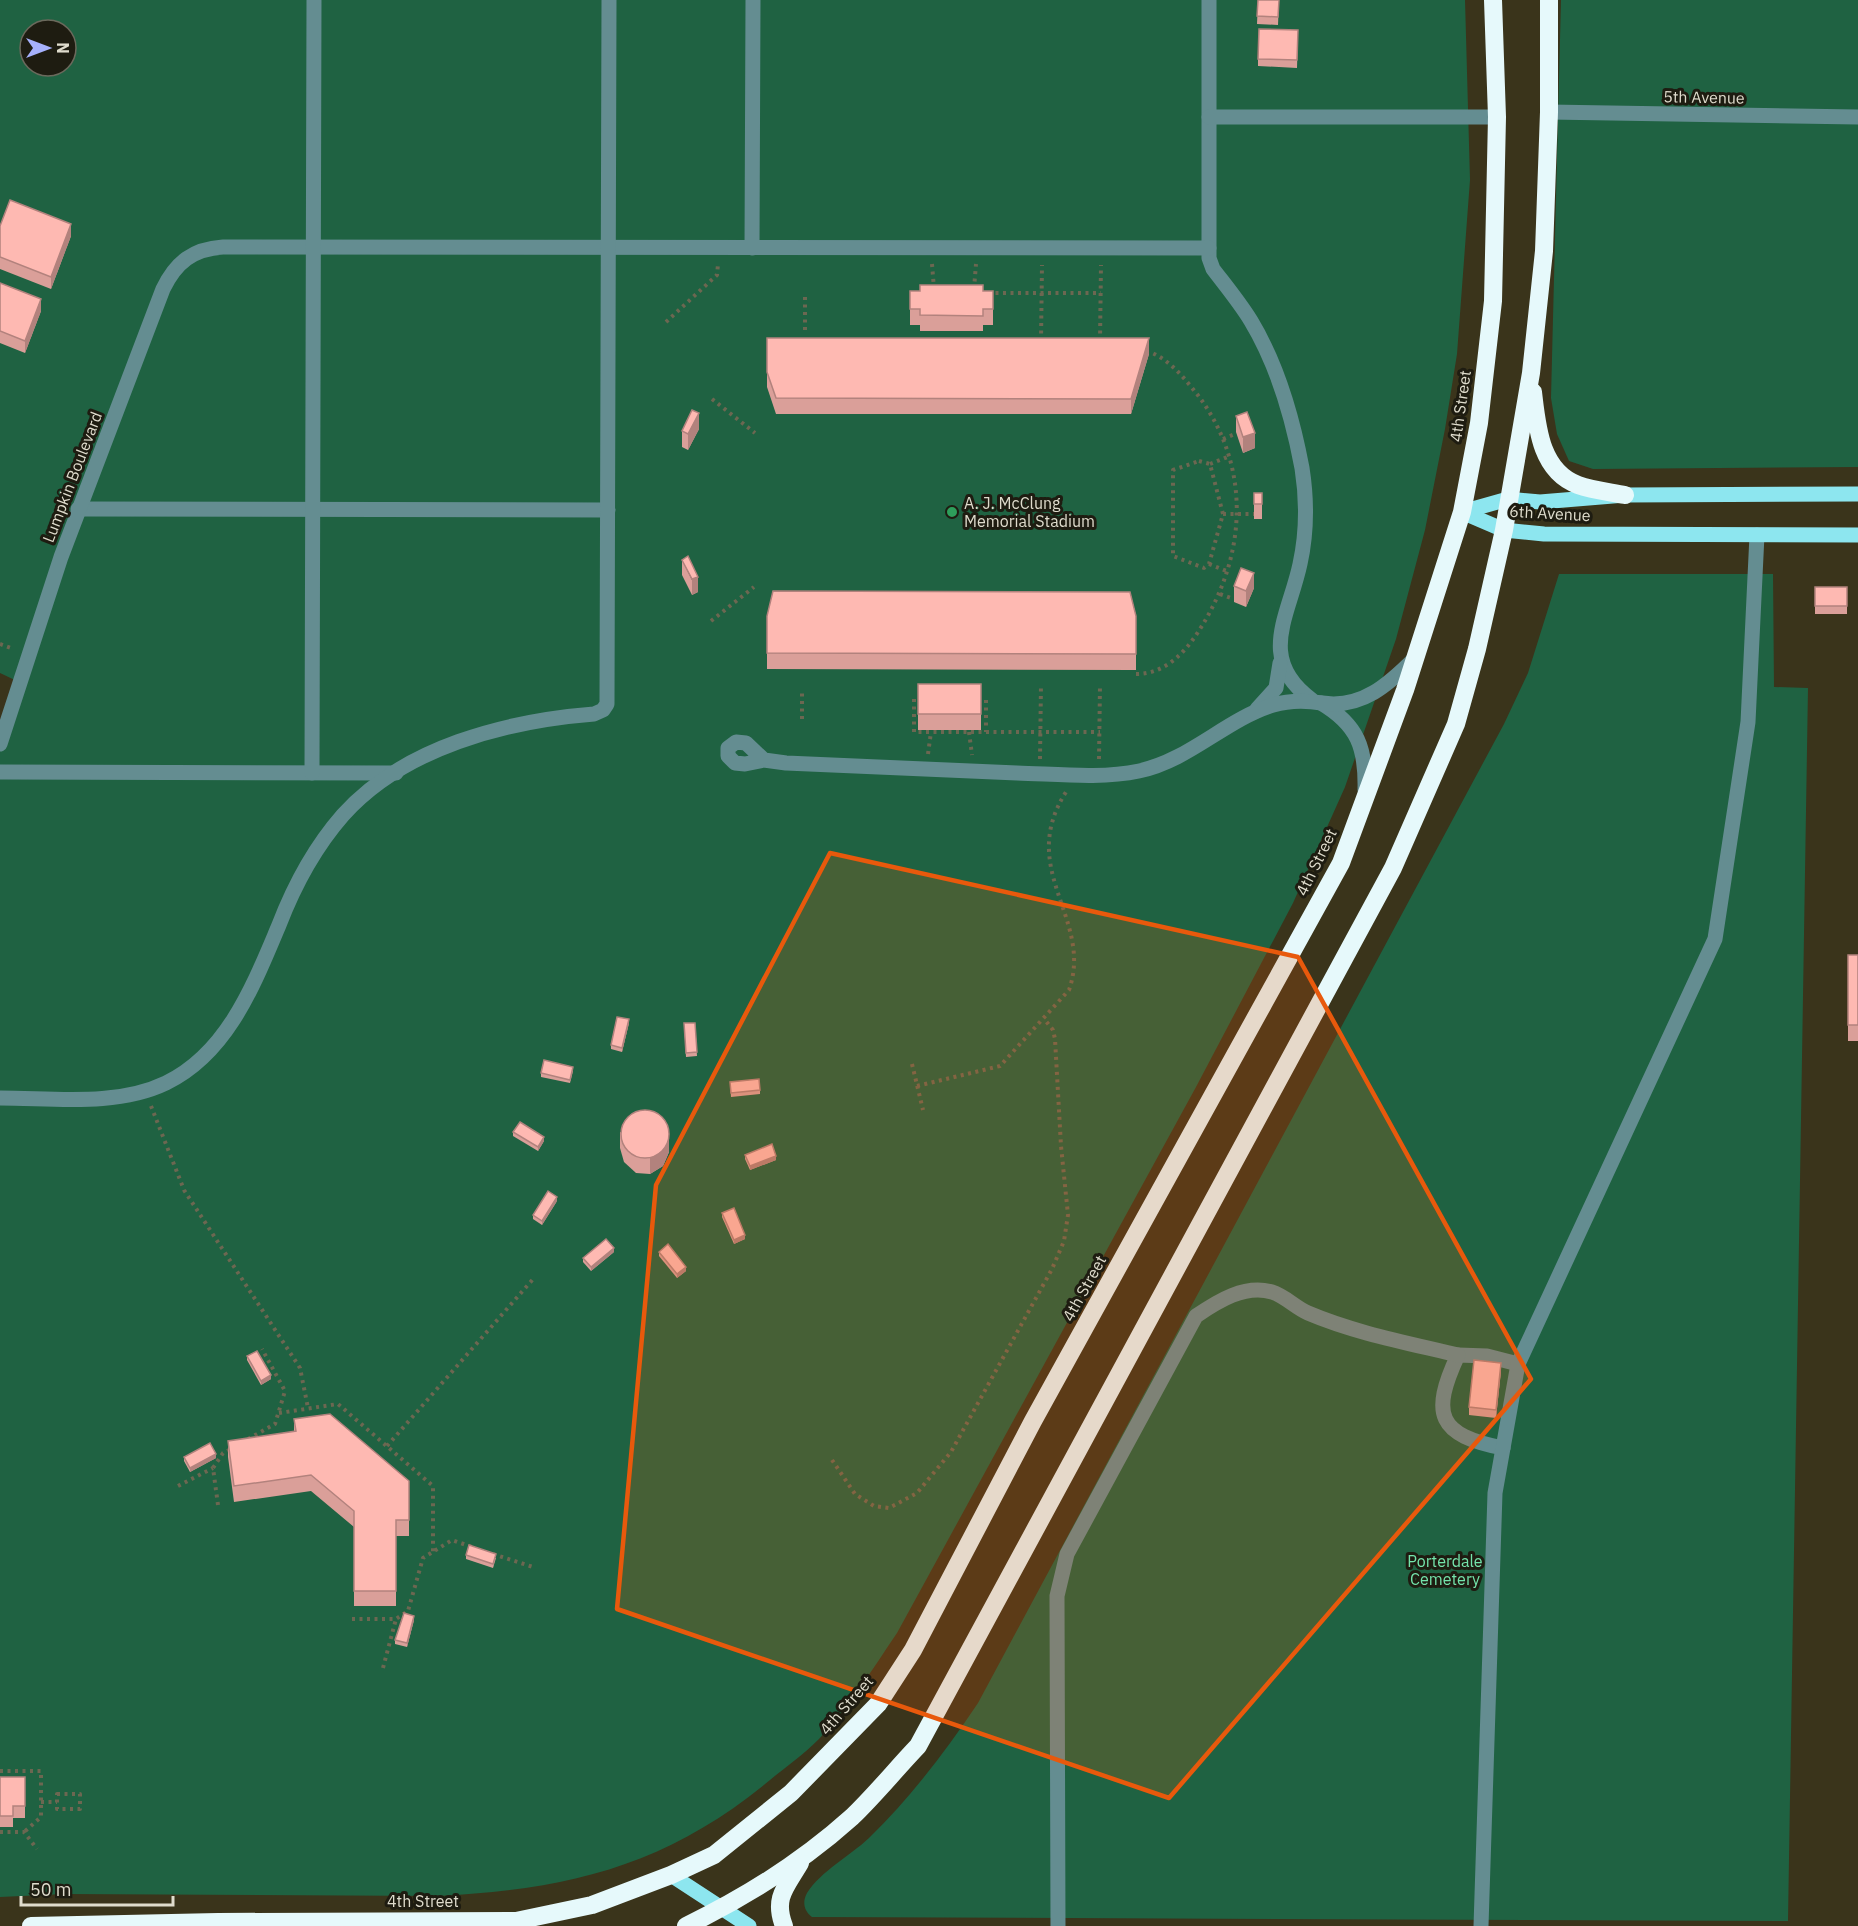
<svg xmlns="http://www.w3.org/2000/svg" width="1858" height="1926" font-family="'IBM Plex Sans',sans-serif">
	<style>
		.green { fill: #1f6242; fill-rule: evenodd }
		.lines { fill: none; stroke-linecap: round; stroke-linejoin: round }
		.path { stroke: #6c6751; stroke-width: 4; stroke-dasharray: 3 4.5; stroke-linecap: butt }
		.minor { stroke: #648d91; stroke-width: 15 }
		.major { stroke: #8de6ef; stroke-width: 15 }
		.highway { stroke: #e6f9fb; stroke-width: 18 }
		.wall { fill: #da9f99 }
		.shaded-wall { fill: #b2827d }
		.building { fill: #feb9b2; stroke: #b2827d; stroke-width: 1.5 }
		.marked { fill: #e8590c; fill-opacity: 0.2; stroke: #e8590c; stroke-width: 4.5; stroke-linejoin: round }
		.leisure-dot { fill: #2e9e5b; stroke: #1e1c11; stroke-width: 2 }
		.labels { text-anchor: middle; stroke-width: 6; stroke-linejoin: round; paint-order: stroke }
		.street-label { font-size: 16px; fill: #dfdccd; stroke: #1e1c11 }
		.poi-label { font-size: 16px; fill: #dfdccd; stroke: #1e1c11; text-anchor: start }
		.park-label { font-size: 16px; fill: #74e4ab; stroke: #1e1c11 }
	</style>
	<rect width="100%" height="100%" fill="#3a341b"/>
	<!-- green -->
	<g class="green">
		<path d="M0,0H1465L1470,180L1457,354L1445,429L1425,530L1396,639L1345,787L1293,903L1196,1087L897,1633C872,1670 849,1707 819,1739C804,1754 786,1767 770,1780C666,1866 570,1889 438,1896L64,1894L0,1897V744L19,682L0,673ZM30,30H66V66H30Z"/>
		<path d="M1561,0H1858V467L1593,469L1569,461L1557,434L1551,398Z"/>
		<path d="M1559,574H1773L1774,687L1808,688L1788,1921L812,1917C804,1911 802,1902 807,1893C821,1871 850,1856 869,1838C911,1797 945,1752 978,1703L1504,724L1528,673Z"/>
	</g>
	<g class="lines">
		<!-- path -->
		<g class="path">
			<path d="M932,264L934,289"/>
			<path d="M974,289L976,264"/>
			<path d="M988,293H1101"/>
			<path d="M805,297V334"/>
			<path d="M666,322L717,275L718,264"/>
			<path d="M1041,341L1042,265"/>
			<path d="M1100,341L1101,265"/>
			<path d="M712,399L755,433"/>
			<path d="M1223,439L1235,434"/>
			<path d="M1199,461L1210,464L1223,514L1209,564L1204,568L1173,556V470Z"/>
			<path d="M1210,464L1230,456"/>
			<path d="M1223,514H1254"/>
			<path d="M1209,564L1229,572"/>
			<path d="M1220,594L1234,599"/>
			<path d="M711,621L754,587"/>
			<path d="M0,644L14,649"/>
			<path d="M1136,674C1165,674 1185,653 1200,629C1247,555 1252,466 1197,394C1184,378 1170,360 1150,352"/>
			<path d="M914,699V732H1100"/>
			<path d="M986,700V732"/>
			<path d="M802,719V690"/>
			<path d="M969,732L972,755"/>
			<path d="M928,754L931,732"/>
			<path d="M1040,759L1041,684"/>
			<path d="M1099,759L1100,685"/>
			<path d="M912,1064L923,1110"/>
			<path d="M917,1086L1000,1066L1069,990C1094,919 1016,870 1066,792"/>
			<path d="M151,1106L184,1190L300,1368L308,1408"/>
			<path d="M279,1413L338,1404L433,1486V1552"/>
			<path d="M248,1439L275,1424L285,1391L262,1349"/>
			<path d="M387,1446L534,1278"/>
			<path d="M832,1460L855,1494L874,1506L889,1508L917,1493L951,1452L1052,1269L1064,1241L1068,1215L1061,1146L1055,1039L1053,1030L1045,1020"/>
			<path d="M178,1486L213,1468"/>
			<path d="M218,1505L213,1468L223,1453L231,1449"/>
			<path d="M493,1554L533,1567"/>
			<path d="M352,1619H396L408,1611L423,1558L452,1540L472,1547"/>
			<path d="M383,1668L396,1619"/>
			<path d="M0,1771H41V1817L24,1832"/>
			<rect x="57" y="1794" width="23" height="15"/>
			<path d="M41,1802H57"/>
			<path d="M0,1832H24L37,1849"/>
		</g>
		<!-- minor -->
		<g class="minor">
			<path d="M1209,0V258L1213,269C1226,286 1240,303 1251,321C1277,364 1293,420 1302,468C1307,500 1307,532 1300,564C1289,616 1256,659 1312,700"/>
			<path d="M1549,112L1858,117"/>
			<path d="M1209,117H1497"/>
			<path d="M752,248L753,0"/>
			<path d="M78,509L608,510"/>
			<path d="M1321,703C1358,725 1366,748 1365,790"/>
			<path d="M1257,709L1276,688L1280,663"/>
			<path d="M0,744L61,557L163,289C176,262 193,249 223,247L1209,248"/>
			<path d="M764,760L745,764L735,763L728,756V748L736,742L746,743L764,760L786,763C863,767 940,770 1017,773C1056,774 1101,779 1139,771C1190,760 1225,720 1273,705C1290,700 1304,700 1322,703C1362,709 1389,684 1415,658"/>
			<path d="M0,772L396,773"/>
			<path d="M312,773L314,0"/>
			<path d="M0,1098C54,1098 116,1107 166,1083C228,1053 254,984 279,925C294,886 315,847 343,815C404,747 506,721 594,714L603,710L607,704L609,0"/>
			<path d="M1503,1448C1438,1435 1430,1415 1458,1355L1487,1356L1518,1364"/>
			<path d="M1058,1926L1057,1596L1067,1554L1196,1316C1218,1301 1245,1284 1272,1292C1285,1296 1296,1308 1308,1313C1355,1333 1408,1343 1458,1355"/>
			<path d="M1481,1926L1495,1493L1518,1364L1715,939L1748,722L1757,535"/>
		</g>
		<!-- major -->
		<g class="major">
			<path d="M1462,512L1504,530L1544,534L1858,535"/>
			<path d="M1462,512L1508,499L1540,502L1625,495L1858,494"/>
			<path d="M671,1875L749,1926"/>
		</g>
		<!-- highway -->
		<g class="highway">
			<path d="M1533,392C1537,426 1540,471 1578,485C1592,490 1610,492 1625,495"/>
			<path d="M31,1926L218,1922L516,1921L592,1905L671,1875L714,1855L791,1793L878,1704L913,1650L1033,1421L1341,863L1405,690L1462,512L1479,423L1493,301L1497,117L1493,0"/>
			<path d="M686,1926C746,1897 802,1862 852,1817C875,1795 896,1769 918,1746L1393,868L1456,724L1477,649L1504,530L1531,373L1544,251L1549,112V0"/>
			<path d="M784,1926C773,1898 786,1887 800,1863"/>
		</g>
	</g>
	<!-- wall -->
	<g class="wall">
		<path d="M1258,0H1279L1278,25L1257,24Z"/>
		<path d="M1298,30L1297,68L1258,66V59Z"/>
		<path d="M0,226L71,236L51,289L0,269Z"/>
		<path d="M0,283L41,311L25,353L0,343Z"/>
		<path d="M910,291H993V325H983V331H920V325H910Z"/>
		<path d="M767,338L1149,354L1131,414H776L767,387Z"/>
		<path d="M1236,416L1255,448L1243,453L1236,432Z"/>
		<path d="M699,429L688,450L682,447V431Z"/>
		<rect x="1254" y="493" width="8" height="26"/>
		<path d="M682,560L698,592L692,595L682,575Z"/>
		<path d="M1234,586L1254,588L1246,607L1234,602Z"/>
		<rect x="1815" y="587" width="32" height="27"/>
		<path d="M767,616H1136V670L767,669Z"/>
		<rect x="918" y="684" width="63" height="46"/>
		<rect x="1848" y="955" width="10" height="86"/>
		<path d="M629,1023L622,1052L611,1049V1045Z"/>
		<path d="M684,1023H695L697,1056L686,1057Z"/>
		<path d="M573,1071L570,1083L541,1077V1073Z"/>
		<path d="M730,1082L760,1090V1094L731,1097Z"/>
		<path d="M513,1132L544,1141L538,1151L513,1136Z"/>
		<path d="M620,1132L669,1152L663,1166L650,1174L636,1173L624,1162L620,1148Z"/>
		<path d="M745,1155L776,1160L750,1170L745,1159Z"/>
		<path d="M557,1201L542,1225L533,1219V1215Z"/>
		<path d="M722,1213L745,1239L734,1244L722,1217Z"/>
		<path d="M614,1252L591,1271L583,1262V1258Z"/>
		<path d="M659,1252L686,1271L677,1278L659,1256Z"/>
		<path d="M247,1356L271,1379L261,1385L247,1360Z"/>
		<path d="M1501,1371L1496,1418L1469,1415V1407Z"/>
		<path d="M294,1419L409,1481V1536H396V1606H354V1527L311,1491L234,1502L228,1457V1441L294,1432Z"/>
		<path d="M184,1457L216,1458L190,1472L184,1461Z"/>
		<path d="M466,1555L496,1558L493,1568L466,1559Z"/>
		<path d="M414,1620L407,1647L395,1644V1640Z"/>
		<path d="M0,1777H25V1818H13V1827H0Z"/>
	</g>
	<!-- shaded-wall -->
	<g class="shaded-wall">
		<path d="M71,224V236L51,289V277Z"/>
		<path d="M41,299V311L25,353V341Z"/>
		<path d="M1149,338V354L1131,414V399Z"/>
		<path d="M699,413V429L688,450V434Z"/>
		<path d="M1255,433V448L1243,453V437Z"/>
		<path d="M1254,573V588L1246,607V591Z"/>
		<path d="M698,577V592L692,595V579Z"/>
		<path d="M629,1019V1023L622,1052V1048Z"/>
		<path d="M669,1136V1152L663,1166L650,1174V1158Z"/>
		<path d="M544,1137V1141L538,1151V1147Z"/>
		<path d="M776,1156V1160L750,1170V1166Z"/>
		<path d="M557,1197V1201L542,1225V1221Z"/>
		<path d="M745,1235V1239L734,1244V1240Z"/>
		<path d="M614,1248V1252L591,1271V1267Z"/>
		<path d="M686,1267V1271L677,1278V1274Z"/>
		<path d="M1501,1363V1371L1496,1418V1410Z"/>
		<path d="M271,1375V1379L261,1385V1381Z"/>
		<path d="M216,1454V1458L190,1472V1468Z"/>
		<path d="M414,1616V1620L407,1647V1643Z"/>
	</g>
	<!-- building -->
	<g class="building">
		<path d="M1258,0H1279L1278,17L1257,16Z"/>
		<path d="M1259,29L1298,30L1297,60L1258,59Z"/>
		<path d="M10,200L71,224L51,277L0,257V226Z"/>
		<path d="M0,283L41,299L25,341L0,331Z"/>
		<path d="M920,285H983V291H993V309H983V316L920,315V309H910V291H920Z"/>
		<path d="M767,338H1149L1131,399L776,398L767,372Z"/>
		<path d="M692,410L699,413L688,434L682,431Z"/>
		<path d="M1247,412L1255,433L1243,437L1236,416Z"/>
		<rect x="1254" y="493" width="8" height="11"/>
		<path d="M688,556L698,577L692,579L682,560Z"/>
		<path d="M1241,568L1254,573L1246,591L1234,586Z"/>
		<rect x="1815" y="587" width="32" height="19"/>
		<path d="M773,591L1130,592L1136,616V654L767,653V616Z"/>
		<rect x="918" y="684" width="63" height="30"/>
		<rect x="1848" y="955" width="10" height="70"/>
		<path d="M617,1017L629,1019L622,1048L611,1045Z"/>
		<path d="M684,1023H695L697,1052L686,1053Z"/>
		<path d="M544,1060L573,1067L570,1080L541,1073Z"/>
		<path d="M759,1079L760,1090L731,1093L730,1082Z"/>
		<circle cx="645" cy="1134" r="24"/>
		<path d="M520,1122L544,1137L538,1147L513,1132Z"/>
		<path d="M772,1144L776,1156L750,1166L745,1155Z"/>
		<path d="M548,1191L557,1197L542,1221L533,1215Z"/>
		<path d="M734,1208L745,1235L734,1240L722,1213Z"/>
		<path d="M606,1239L614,1248L591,1267L583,1258Z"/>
		<path d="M668,1244L686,1267L677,1274L659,1252Z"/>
		<path d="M257,1351L271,1375L261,1381L247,1356Z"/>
		<path d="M1474,1360L1501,1363L1496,1410L1469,1407Z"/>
		<path d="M330,1414L409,1481V1520H396V1591H354V1511L311,1475L234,1486L228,1441L296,1431L294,1419Z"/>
		<path d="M210,1443L216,1454L190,1468L184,1457Z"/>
		<path d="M469,1545L496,1554L493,1564L466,1555Z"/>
		<path d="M404,1613L414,1616L407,1643L395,1640Z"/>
		<path d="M0,1777H25V1806H13V1816H0Z"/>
	</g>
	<!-- marked area -->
	<path class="marked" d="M830,853L1298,957L1531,1379L1169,1798L617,1609L656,1185Z"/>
	<!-- markers -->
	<circle class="leisure-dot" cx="952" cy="512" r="6"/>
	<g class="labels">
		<!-- street labels -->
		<g class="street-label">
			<text transform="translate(1704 97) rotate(1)" y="6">5th Avenue</text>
			<text transform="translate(1460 406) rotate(-82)" y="6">4th Street</text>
			<text transform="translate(72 477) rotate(-69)" y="6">Lumpkin Boulevard</text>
			<text transform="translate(1550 513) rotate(3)" y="6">6th Avenue</text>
			<text transform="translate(1316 862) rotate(-64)" y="6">4th Street</text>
			<text transform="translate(1084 1288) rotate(-61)" y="6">4th Street</text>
			<text transform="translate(846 1705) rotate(-49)" y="6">4th Street</text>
			<text x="423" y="1907">4th Street</text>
		</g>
		<!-- poi labels -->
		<g class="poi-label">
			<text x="964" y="509">A. J. McClung<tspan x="964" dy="18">Memorial Stadium</tspan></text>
		</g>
		<!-- park labels -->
		<g class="park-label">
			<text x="1445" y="1567">Porterdale<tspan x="1445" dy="18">Cemetery</tspan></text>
		</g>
	</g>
	<!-- north arrow -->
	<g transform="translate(48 48) rotate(90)"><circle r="28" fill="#1e1c11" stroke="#6b695c" stroke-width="1.5"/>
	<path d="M0-4.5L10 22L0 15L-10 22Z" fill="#a6b1fc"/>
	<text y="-9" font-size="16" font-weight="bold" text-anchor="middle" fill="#dfdccd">N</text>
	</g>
	<!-- scale -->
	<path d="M21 1896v9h152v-9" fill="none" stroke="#dfdccd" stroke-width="3"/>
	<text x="30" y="1896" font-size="18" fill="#dfdccd" stroke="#1e1c11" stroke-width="4.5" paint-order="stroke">50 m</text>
</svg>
